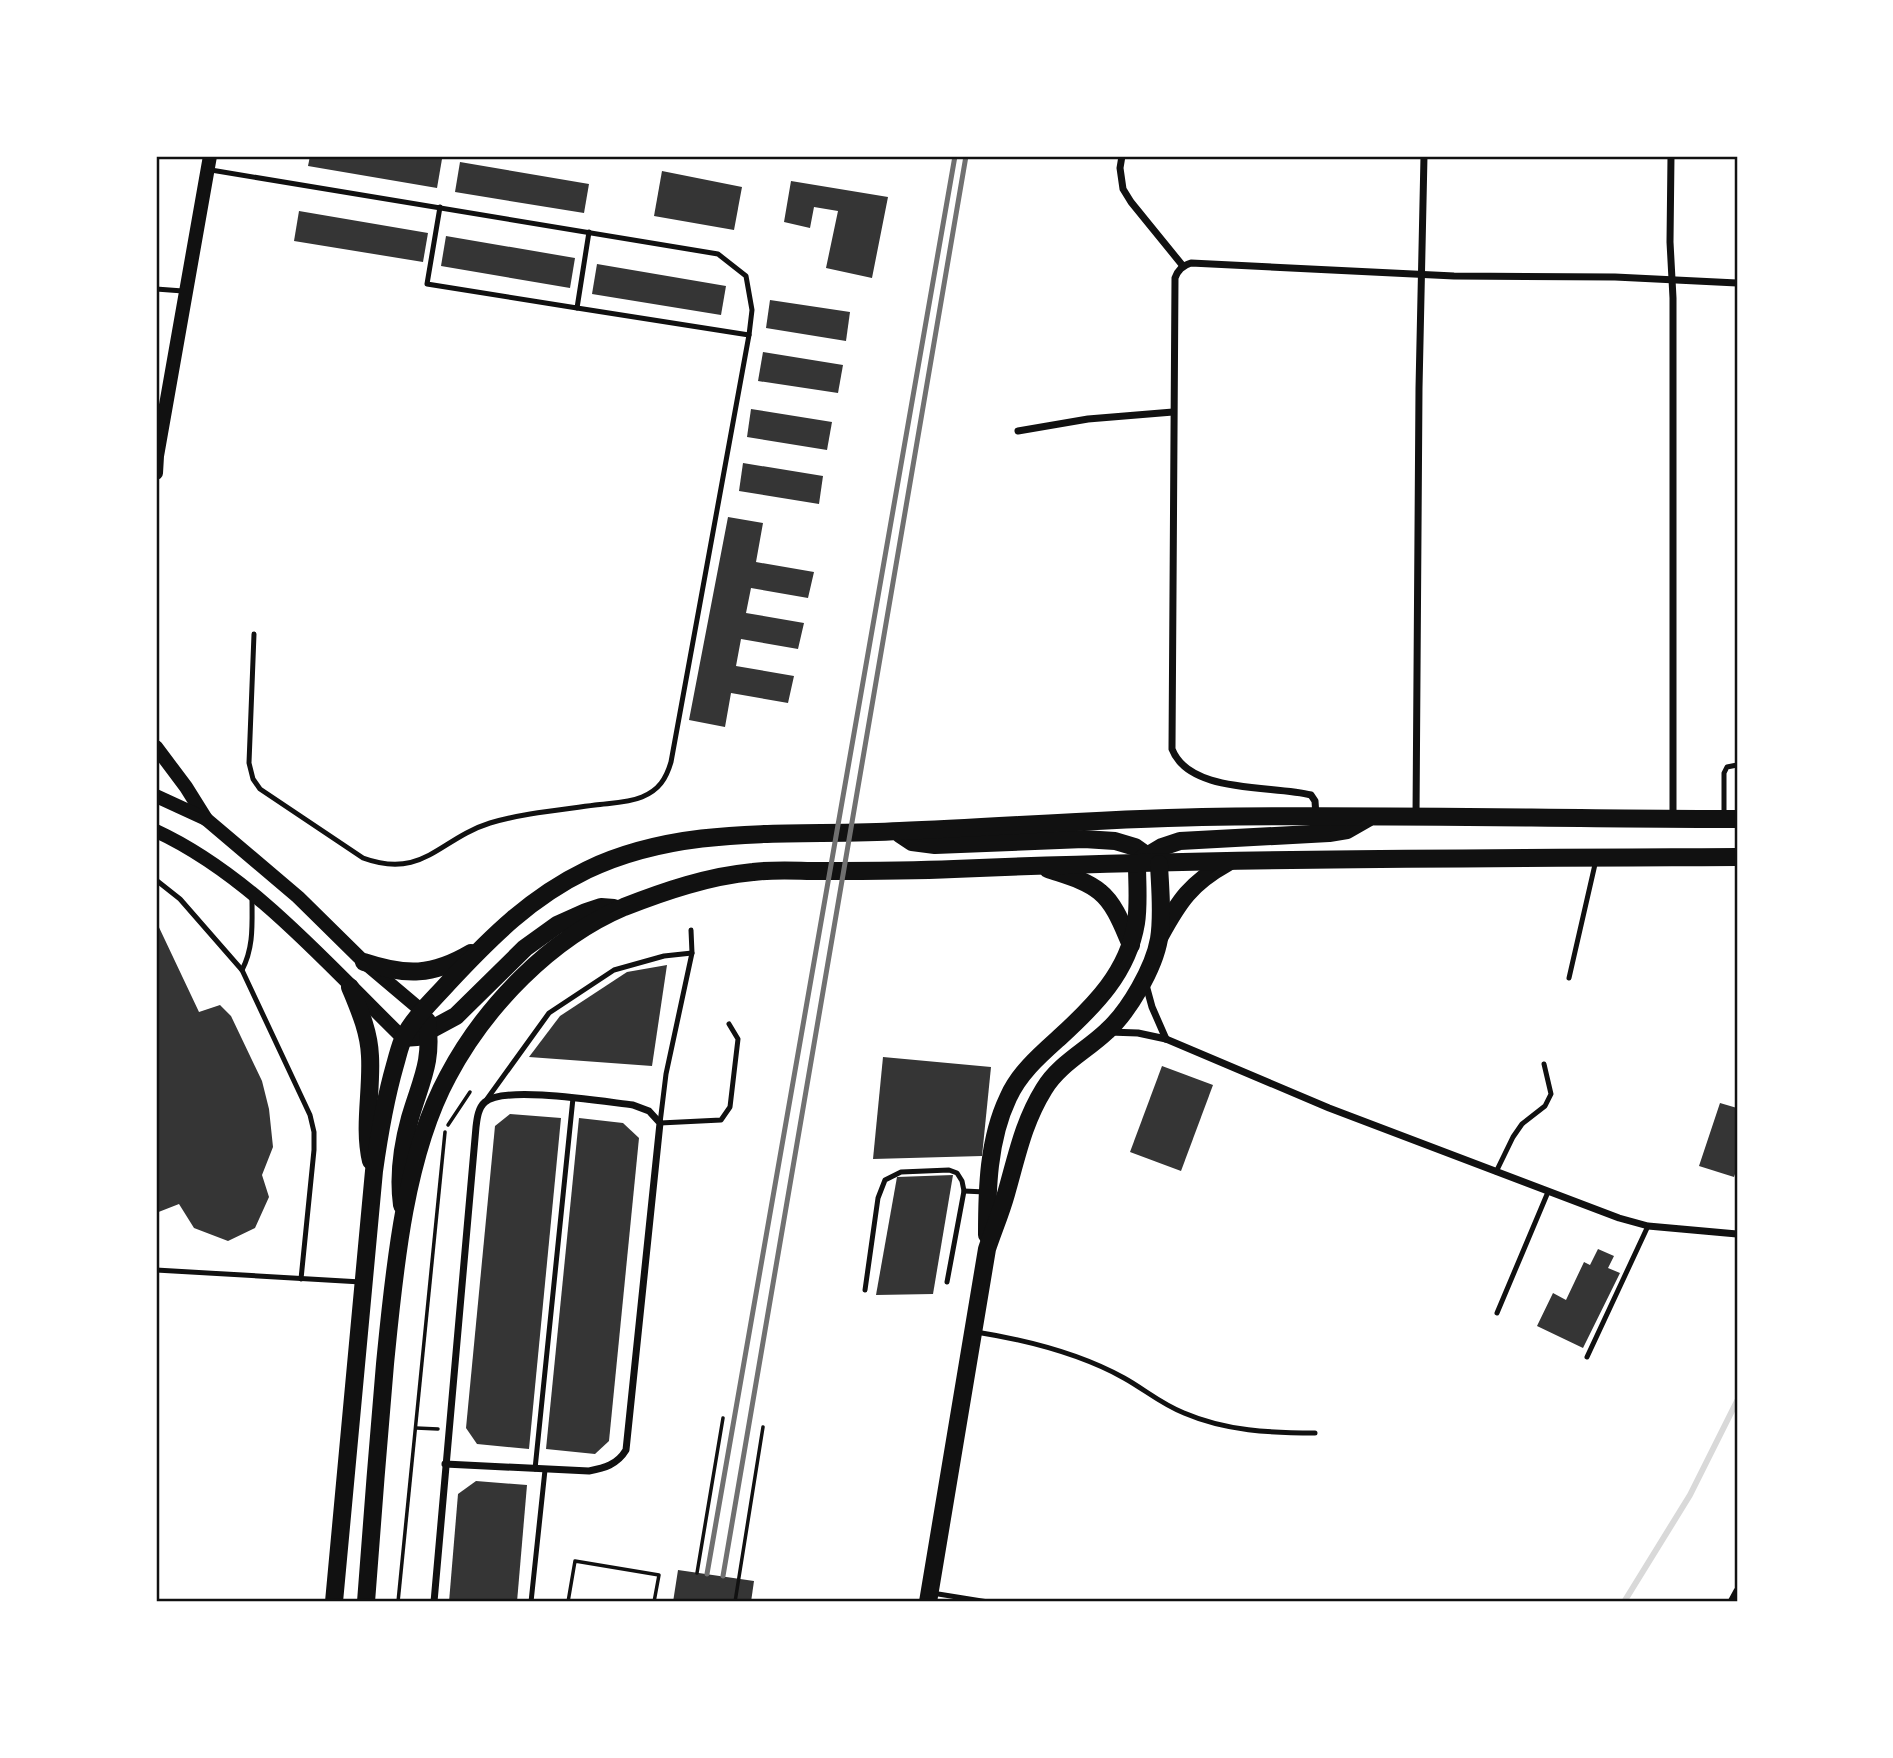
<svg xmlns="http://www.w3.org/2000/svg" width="1893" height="1758" font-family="Cabin,sans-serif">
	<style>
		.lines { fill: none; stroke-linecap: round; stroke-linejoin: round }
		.stream { stroke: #d9d9d9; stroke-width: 6 }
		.building { fill: #353535 }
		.path { stroke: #111; stroke-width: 3.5 }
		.service { stroke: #111; stroke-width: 5 }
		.minor { stroke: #111; stroke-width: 7 }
		.secondary { stroke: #111; stroke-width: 14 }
		.primary { stroke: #111; stroke-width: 18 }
		.rail { stroke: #707070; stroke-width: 5 }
		.neatline { fill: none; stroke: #111; stroke-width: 2.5 }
	</style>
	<rect width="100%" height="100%" fill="#fff"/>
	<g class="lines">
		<!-- stream -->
		<path class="stream" d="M1624,1602L1690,1495L1737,1401"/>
	</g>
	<!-- building -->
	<g class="building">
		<path d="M310,156H424L442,159L437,188L308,166Z"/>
		<path d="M460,162L589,184L584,213L455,192Z"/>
		<path d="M662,171L742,187L734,230L654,216Z"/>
		<path d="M791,181L888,197L872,278L826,268L838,211L814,207L810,228L784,222Z"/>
		<path d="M299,211L428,233L423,262L294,241Z"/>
		<path d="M446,236L575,258L570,288L441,266Z"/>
		<path d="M597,264L726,286L721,315L592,294Z"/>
		<path d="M770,300L850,312L846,341L766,328Z"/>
		<path d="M763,352L843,365L838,393L758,381Z"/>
		<path d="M751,409L832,422L827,450L747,437Z"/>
		<path d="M743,463L823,476L819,504L739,491Z"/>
		<path d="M728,517L763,523L756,562L814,572L808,598L751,588L746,613L804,623L798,649L741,639L736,666L794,676L788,703L731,693L725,727L689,720Z"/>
		<path d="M156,921L199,1012L220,1005L231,1016L262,1081L269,1109L273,1147L262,1175L269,1197L255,1228L228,1241L194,1228L179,1204L156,1213Z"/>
		<path d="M667,965L652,1066L529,1057L560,1016L627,972Z"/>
		<path d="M883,1057L991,1067L982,1156L873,1159Z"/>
		<path d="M1162,1066L1213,1085L1181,1171L1130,1152Z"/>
		<path d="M1720,1103L1737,1108V1168L1734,1177L1699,1166Z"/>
		<path d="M510,1114L561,1118L529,1449L477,1444L466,1428L495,1126Z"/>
		<path d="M579,1118L623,1123L639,1138L609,1441L595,1454L546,1449Z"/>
		<path d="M953,1175L933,1294L876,1295L897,1177Z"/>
		<path d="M1598,1249L1614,1256L1608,1268L1620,1273L1583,1348L1537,1326L1553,1293L1566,1300L1584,1262L1590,1265Z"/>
		<path d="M476,1481L527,1485L517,1602H449L458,1494Z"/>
		<path d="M678,1570L754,1581L751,1602H673Z"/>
	</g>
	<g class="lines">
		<!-- path -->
		<g class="path">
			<path d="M448,1125L470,1092"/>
			<path d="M416,1428L438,1429"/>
			<path d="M697,1573L723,1418"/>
			<path d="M398,1602L445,1132"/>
			<path d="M568,1602L575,1561L659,1575L654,1602"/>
			<path d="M735,1602L763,1427"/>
		</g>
		<!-- service -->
		<g class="service">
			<path d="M211,170L718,254L746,276L752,310L749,335L671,762C666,779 659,790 642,797C628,803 610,803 595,805C560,810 524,813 490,823C439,839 423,880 363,858L260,789L253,779L249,763L254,634"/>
			<path d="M440,207L427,284L577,308L589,232"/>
			<path d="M156,289L183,291"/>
			<path d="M577,308L749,335"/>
			<path d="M1724,816V773L1727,767L1737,765"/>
			<path d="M156,880L180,899L242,970L310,1115L314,1132V1150L301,1279"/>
			<path d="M691,930L692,953L666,1074L660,1123L721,1120L730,1107L738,1039L729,1024"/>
			<path d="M242,970C254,947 252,924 252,898"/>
			<path d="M1569,978L1596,860"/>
			<path d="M487,1099L549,1013L614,970L664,956L692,953"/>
			<path d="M1496,1172L1513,1137L1522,1124L1545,1106L1551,1094L1544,1064"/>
			<path d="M964,1191L985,1192"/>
			<path d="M156,1270L361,1282"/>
			<path d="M865,1290L878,1198L885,1180L901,1172L949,1170L957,1173L962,1181L964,1191L947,1282"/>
			<path d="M1497,1313L1548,1192"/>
			<path d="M976,1332C1026,1340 1079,1353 1124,1378C1144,1389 1161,1404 1184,1413C1226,1431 1270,1433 1315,1433"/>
			<path d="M1587,1357L1648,1226"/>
			<path d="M535,1469L573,1098"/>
			<path d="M932,1593L988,1602"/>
			<path d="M531,1602L545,1470"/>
		</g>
		<!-- minor -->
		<g class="minor">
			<path d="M1122,156L1120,168L1123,189L1131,202L1183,266"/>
			<path d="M1671,156L1670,242L1673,298V816"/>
			<path d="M1018,431L1088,419L1173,412"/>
			<path d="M1316,816L1315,801L1311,795C1272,785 1189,794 1172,749L1175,278C1178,270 1182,266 1191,263L1454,276L1615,277L1737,283"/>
			<path d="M1416,817L1419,388L1424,156"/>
			<path d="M1146,985L1152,1007L1166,1039"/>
			<path d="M1109,1032L1138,1033L1166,1039L1329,1108L1619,1218L1648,1226L1737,1234"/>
			<path d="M434,1602L476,1127C477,1119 478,1108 485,1102C504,1085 606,1102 633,1105L649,1111L660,1123L626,1450C617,1465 604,1468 589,1471L445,1464"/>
			<path d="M1731,1602L1737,1591"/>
		</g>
		<!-- secondary -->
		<g class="secondary">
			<path d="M156,473L157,456L210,156"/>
			<path d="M156,747L186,787L206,819"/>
			<path d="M156,796L206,819L298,897L364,962L422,1011"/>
			<path d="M156,831C251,875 328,965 403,1038"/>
		</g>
		<!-- primary -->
		<g class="primary">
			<path d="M900,834L912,842L935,845L1084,839L1115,841L1135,847L1159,864"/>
			<path d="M1142,859L1162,847L1180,841L1329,833L1347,830L1368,818"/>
			<path d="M1048,869C1065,875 1086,880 1100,892C1115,904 1123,927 1131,945"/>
			<path d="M1160,936C1179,901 1191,883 1227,863"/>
			<path d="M364,962C406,976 432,976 471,953"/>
			<path d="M350,987C359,1009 369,1031 370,1056C372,1091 363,1127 371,1161"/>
			<path d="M403,1038L417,1037L456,1016L525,948L557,925L586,912L601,907L614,908"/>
			<path d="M402,1205C398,1176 402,1147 410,1118C421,1080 433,1062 427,1021"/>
			<path d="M987,1235C987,1190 988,1140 1008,1098C1019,1073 1040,1055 1060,1037C1095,1005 1128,972 1136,923C1139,904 1137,883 1137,864"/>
			<path d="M334,1602L374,1171C379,1135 385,1100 395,1065C398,1055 400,1044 405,1035C416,1015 434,999 449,982C491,937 531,897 587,870C685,823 794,837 900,831C1000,827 1101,819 1202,817C1380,814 1559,819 1737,819"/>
			<path d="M366,1602C372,1523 378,1443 385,1364C394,1273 404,1157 448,1076C485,1006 551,938 624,907C665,891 709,876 753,872C775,869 798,871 820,871C864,871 909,871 954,869C1215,858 1476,858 1737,857"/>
			<path d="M928,1602L987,1249C993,1231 1001,1212 1006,1194C1017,1156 1023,1123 1044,1089C1059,1064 1086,1051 1107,1031C1129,1011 1154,968 1159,939C1163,915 1160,888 1159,864"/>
		</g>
		<!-- rail -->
		<g class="rail">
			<path d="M707,1574L955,156"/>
			<path d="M723,1576L966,156"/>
		</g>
	</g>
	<!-- border -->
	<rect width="1893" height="1758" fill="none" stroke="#ffffff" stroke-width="315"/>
	<rect x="158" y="158" width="1578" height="1442" class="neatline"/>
</svg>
